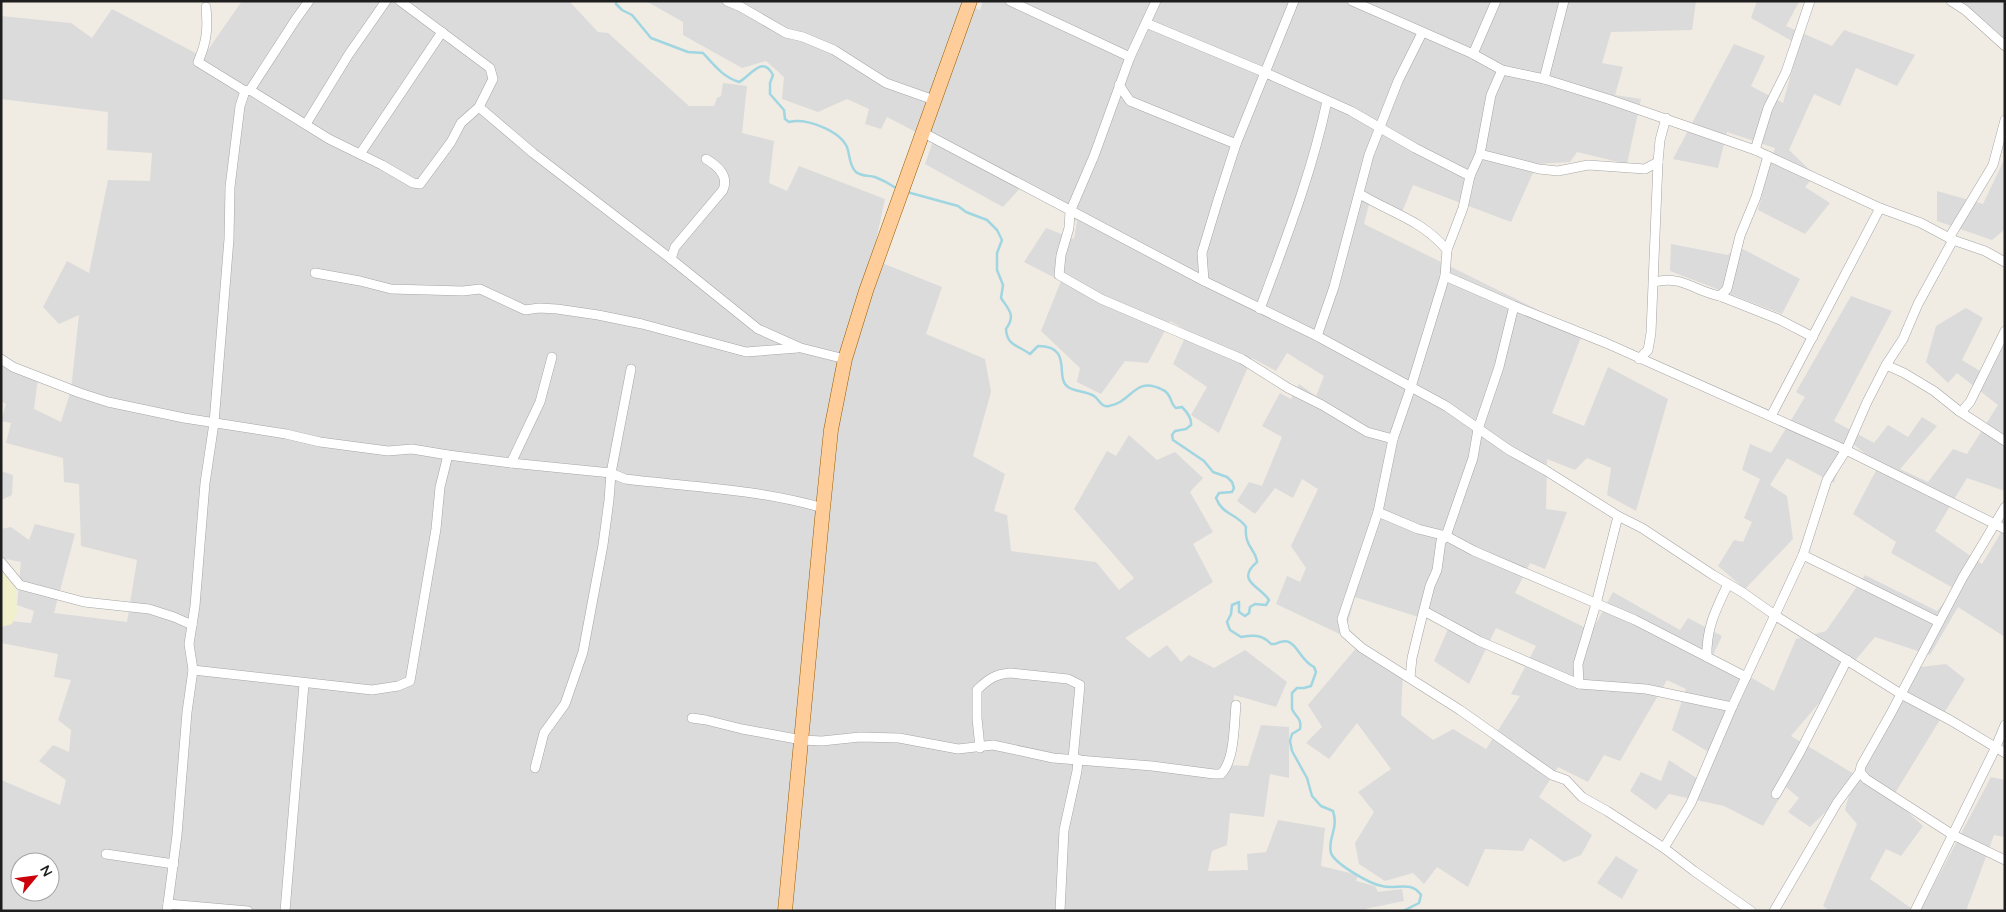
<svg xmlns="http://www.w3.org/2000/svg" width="2006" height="912" font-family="Quicksand,sans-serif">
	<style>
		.residential { fill: #dcdbdb; fill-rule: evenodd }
		.farmland { fill: #f0f0cd }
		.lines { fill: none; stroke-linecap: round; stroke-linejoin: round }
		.stream { stroke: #a0d6e1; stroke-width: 2.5 }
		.street-casing { stroke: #a5a5a5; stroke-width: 10 }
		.primary-casing { stroke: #985d00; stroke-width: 15 }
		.street { stroke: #fff; stroke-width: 9 }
		.primary { stroke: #ffcd99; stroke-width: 14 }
	</style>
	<rect width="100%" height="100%" fill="#f0ebe3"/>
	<!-- residential -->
	<g class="residential">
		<path d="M242,1H569L598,32L608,33L689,106H714L717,98L721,96L723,83L747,86L742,133L774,141L769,183L787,191L799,166L885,199L872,259L942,287L926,334L985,359L991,392L973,456L1005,474L994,511L1007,515L1011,551L1096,562L1119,590L1134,578L1074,509L1107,451L1116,456L1129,435L1157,460L1175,452L1203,478L1190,492L1213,532L1193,544L1213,582L1125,638L1149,658L1167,645L1181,662L1189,655L1214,668L1245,650L1287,682L1276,707L1234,695L1228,765L1248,766L1261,725L1289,727V778L1270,774L1264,817L1230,813L1227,845L1212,851L1208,871L1248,870L1247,854L1266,852L1278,820L1325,828L1321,866L1358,875L1356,881L1375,886L1378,892L1402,889L1404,901L1365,909V911H1V780L60,805L66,780L39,761L53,745L69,752L71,730L58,720L71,680L54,677L58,654L1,643V620L31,623L34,611L17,605L21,562L1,558V529L11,527L29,540L35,524L75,534L54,613L127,622L137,560L81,546L79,484L64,482L63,458L6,443L11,423L1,421L6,404L1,401V356L38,378L34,409L61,422L71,390L79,315L59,324L43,307L67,261L89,273L108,180L150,181L152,153L107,150L108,112L1,99V16L71,23L92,38L112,9L203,57ZM20,862H50V892H20Z"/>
		<path d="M646,1H958L980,10L983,1H1696L1692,30L1611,32L1602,63L1623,67L1615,95L1641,99L1627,164L1577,152L1570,162L1537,164L1511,222L1413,185L1400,217L1369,204L1364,224L1583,332L1552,413L1584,426L1608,367L1668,399L1636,511L1607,495L1611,468L1587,458L1575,470L1547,459L1546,509L1567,512L1545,569L1530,563L1515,593L1592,631L1613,592L1680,630L1688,618L1722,636L1713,655L1774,691L1796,639L1826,631L1865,575L1937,611L1955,589L1891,553L1896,542L1853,514L1879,465L1847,439L1834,483L1787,458L1770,485L1787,496L1793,539L1745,589L1718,566L1734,540L1743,542L1752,522L1744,518L1760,479L1742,470L1750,444L1771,453L1805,397L1796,392L1851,296L1892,311L1834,421L1874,443L1888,425L1908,437L1922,417L1937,426L1900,469L1928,482L1953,449L1967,454L1998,405L1957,373L1948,383L1926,362L1936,326L1966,308L1983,318L1962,360L1983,373L2005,344V491L1967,478L1935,531L1982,564L2005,526V637L1958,607L1930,655L1875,637L1791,736L1859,777L1921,667L1946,664L1965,679L1892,798L1923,826L1901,856L1886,849L1870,879L1915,911H1830L1823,906L1857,824L1845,810L1851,787L1810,827L1788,812L1799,798L1786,787L1763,826L1724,806L1669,794L1656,810L1630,791L1641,772L1661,781L1669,760L1698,779L1710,753L1672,730L1686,689L1667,680L1620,761L1604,755L1588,782L1558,767L1539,797L1592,835L1581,855L1564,862L1530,838L1523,851L1485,849L1468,887L1437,867L1424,884L1413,873L1385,881L1359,864L1355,843L1374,812L1358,792L1391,769L1357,723L1329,759L1306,743L1322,727L1308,705L1358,646L1403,670L1401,715L1433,740L1453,729L1486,749L1520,696L1511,694L1536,646L1496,628L1469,684L1434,661L1452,620L1428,610L1422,618L1355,597L1344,636L1276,604L1287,576L1300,582L1306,568L1291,546L1318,489L1302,479L1293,498L1275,488L1255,514L1237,501L1249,482L1262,486L1282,437L1262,426L1280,393L1291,399L1299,384L1316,396L1324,376L1287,353L1276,371L1252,358L1219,433L1191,415L1207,387L1173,364L1188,331L1170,321L1148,363L1125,361L1101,394L1077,382L1080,368L1041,331L1061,281L1024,262L1046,228L1074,239L1077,221L1022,186L1003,207L925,164L933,141L887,117L881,129L865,124L869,109L847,99L818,112L782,99L784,77L766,61L742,68L683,35V22Z"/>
		<path d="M1757,1H1802L1799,2L1786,26L1832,46L1844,30L1915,55L1897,86L1856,68L1840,106L1814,94L1789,150L1815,175L1805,187L1830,203L1805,234L1758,210L1775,148L1727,132L1718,168L1673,159L1734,44L1765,56L1751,86L1783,103L1799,45L1751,18Z"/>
		<path d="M1957,1H2005V41Z"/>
		<path d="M2005,158V229L1992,240L1937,221V191L1983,204Z"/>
		<path d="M1671,244L1728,255L1737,246L1800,279L1782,314L1670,271Z"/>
		<path d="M1,471L13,475L12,495L1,500Z"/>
		<path d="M1991,777L2005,780V837L1994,835L1966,911H1920Z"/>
		<path d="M1616,856L1638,870L1622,899L1597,883Z"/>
	</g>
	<!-- farmland -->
	<path class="farmland" d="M1,566L16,590L17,613L12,624L1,627Z"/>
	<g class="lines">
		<!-- stream -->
		<g class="stream">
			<path d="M616,1V4L622,10L632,15L651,38L688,52L703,53C714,65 723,77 739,82C750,77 762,54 773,75L770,83V94L784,110L785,119L789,122C806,118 839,130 847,147C850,155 849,166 856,172C862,177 869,175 875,177C883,180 890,184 896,188"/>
			<path d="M907,192L958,206L966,212L987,220L997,230L1002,240L997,253V270L1003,285L1001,298C1009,310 1016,315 1006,329C1007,346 1018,345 1030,354L1038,346C1074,346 1054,378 1068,387C1075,392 1086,391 1094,396C1099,399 1101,408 1109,406C1133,402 1134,375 1163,390C1172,394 1170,404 1176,408L1182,407C1187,412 1192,418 1191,425L1186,429L1175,431L1172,435L1173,440L1204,461L1213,472L1227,477L1232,482L1234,488L1232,492L1219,493L1216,498C1222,515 1238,514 1246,527C1244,547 1256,549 1257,562C1235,581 1260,586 1269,600L1266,605L1255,604L1250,607L1249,613L1245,616L1239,612V602L1232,605L1231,614L1227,622L1230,630L1241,637C1253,635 1262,634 1271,644H1275C1297,633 1296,658 1314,667L1316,672L1311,686L1304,688H1297L1292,693V709C1296,718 1302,718 1300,729L1292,734L1290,741L1292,751L1307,778L1312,796L1321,806L1333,811C1339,829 1327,839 1331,853C1335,864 1370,884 1382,886C1396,890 1411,880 1421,895L1419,903L1403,911"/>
		</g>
		<defs>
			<g id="street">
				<path d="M400,1L490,68L493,79L479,107L533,153L671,259L758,329L801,348L845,359"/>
				<path d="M727,1L741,7L786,33L803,37L834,50L886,83L934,100"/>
				<path d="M1010,1L1130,57"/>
				<path d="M1156,1L1130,57L1094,156L1070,212L1069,228L1061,255L1059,275L1101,299L1242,359L1288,388L1322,405L1367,432L1393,439"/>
				<path d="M1352,1L1473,54L1502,70L1544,79L1608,99L1755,150L1880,208L1921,223L1953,240L1985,251L2005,262"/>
				<path d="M1951,1L1965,10L2005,46"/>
				<path d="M206,7C208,29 207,41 198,62L245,91"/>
				<path d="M1146,23L1266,73L1351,111L1415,148L1470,176"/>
				<path d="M1473,54L1496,1"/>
				<path d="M1502,70L1491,95L1480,154L1470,176L1463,208L1447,250L1445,276L1411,387L1393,439L1378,512L1342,619L1345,633L1362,648L1460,710L1552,775L1566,780L1582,797L1607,811L1664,848L1694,871L1751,911"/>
				<path d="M1544,79L1564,1"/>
				<path d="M1119,85L1130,101L1236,144"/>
				<path d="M250,90L329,139L382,165L413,183L420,184L451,142L461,123L479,107"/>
				<path d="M306,124L349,54L386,1"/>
				<path d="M922,132L1204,281L1317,336L1446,406L1509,450L1545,470L1618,516L1642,528L1713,575L1742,592L1776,616L1901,694L1950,720L2005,753"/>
				<path d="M1755,150L1768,108L1786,72L1810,1"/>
				<path d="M360,154L442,32"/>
				<path d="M1480,154L1539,169L1558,171L1588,165L1645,169L1658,162"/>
				<path d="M1360,194C1391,213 1422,220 1447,250"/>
				<path d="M1949,238L1993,165L2005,120"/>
				<path d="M671,259L675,247L723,190C729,176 718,166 706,159"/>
				<path d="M315,273L360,281L391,289L463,291L480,289L525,310L539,308L557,309L598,315L642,324L746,352L798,348"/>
				<path d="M1445,276L1514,306L1606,343L1846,450L2005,529"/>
				<path d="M1204,281L1202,253L1218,200L1236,144L1294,1"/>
				<path d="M1654,282C1682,275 1694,291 1720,296L1727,289L1740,236L1756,197L1768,156"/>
				<path d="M1720,296L1778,319L1813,337"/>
				<path d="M1260,309C1285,241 1312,173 1327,101"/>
				<path d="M1317,336L1334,287L1369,155L1398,81L1422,33"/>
				<path d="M1,359L13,367L80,393L108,402L184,418L286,434L320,442L388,451L412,449L448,455L511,463L611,473L625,479C691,487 758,489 823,508"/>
				<path d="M1639,359L1648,350L1651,333L1658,162L1660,140L1666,118"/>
				<path d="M1886,365L1904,373L1934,391L1959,411H1962L1970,402L2005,331"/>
				<path d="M1959,411L2005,441"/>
				<path d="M1771,416L1880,208"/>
				<path d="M511,463L540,402L552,357"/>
				<path d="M2005,507L1963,577L1890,715L1861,766L1860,772L1866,779L1953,835L2005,860"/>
				<path d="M1378,512L1418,529L1446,536L1474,551L1635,620L1746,677"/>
				<path d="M1803,555L1939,622"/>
				<path d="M1,562L20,585L84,602L149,609L174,617L192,625"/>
				<path d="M1424,611L1479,641L1579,684L1646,689L1732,707"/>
				<path d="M1707,657C1706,628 1716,609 1728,584"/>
				<path d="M193,670L372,690L398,686L410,681L436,529L440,487L448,455"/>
				<path d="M1410,677L1412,658L1420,625L1430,586L1437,570L1441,541L1446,536L1473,458L1478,429L1499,367L1514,306"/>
				<path d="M1579,684L1578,664L1596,604L1618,516"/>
				<path d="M692,718L706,720L742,729L802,740L822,741L860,737L899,738L958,749L993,745L1053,758L1152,766L1214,774H1221C1235,760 1234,724 1236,705"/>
				<path d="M980,748L977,718V690C987,680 995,674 1010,673L1068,679L1080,685L1073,759"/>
				<path d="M535,768L544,733L565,704L583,652L603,545L609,500L611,473L631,369"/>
				<path d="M1776,794L1800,752L1847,660"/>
				<path d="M1664,848L1691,803L1732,707L1803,555L1827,480L1846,450L1867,402L1886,365L1903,339L1918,304L1953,240"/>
				<path d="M106,854L174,864"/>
				<path d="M168,904L248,911"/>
				<path d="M167,911L177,835L187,712L193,670L189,644L195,606L205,483L214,423L229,239L230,187L240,106L245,91L250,90L296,19L309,1"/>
				<path d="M285,911L304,684"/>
				<path d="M1060,911L1064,830L1077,771L1078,759"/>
				<path d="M1774,911L1837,803L1860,772"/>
				<path d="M1915,911L1995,749L2005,725"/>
			</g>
			<path id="primary" d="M785,911L823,508L831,430L845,359L866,291L970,1"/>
		</defs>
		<!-- street casing -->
		<use href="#street" class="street-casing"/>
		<!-- primary casing -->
		<use href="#primary" class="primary-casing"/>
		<!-- street -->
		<use href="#street" class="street"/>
		<!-- primary -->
		<use href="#primary" class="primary"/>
	</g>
	<!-- border -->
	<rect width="2006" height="912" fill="none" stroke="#1e1e1e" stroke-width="5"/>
	<!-- north arrow -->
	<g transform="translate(35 877) rotate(61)"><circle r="24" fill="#ffffff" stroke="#a5a5a5"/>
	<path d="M0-4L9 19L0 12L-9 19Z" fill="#cc000b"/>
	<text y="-8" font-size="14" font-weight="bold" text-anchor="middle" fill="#1e1e1e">N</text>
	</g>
</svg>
